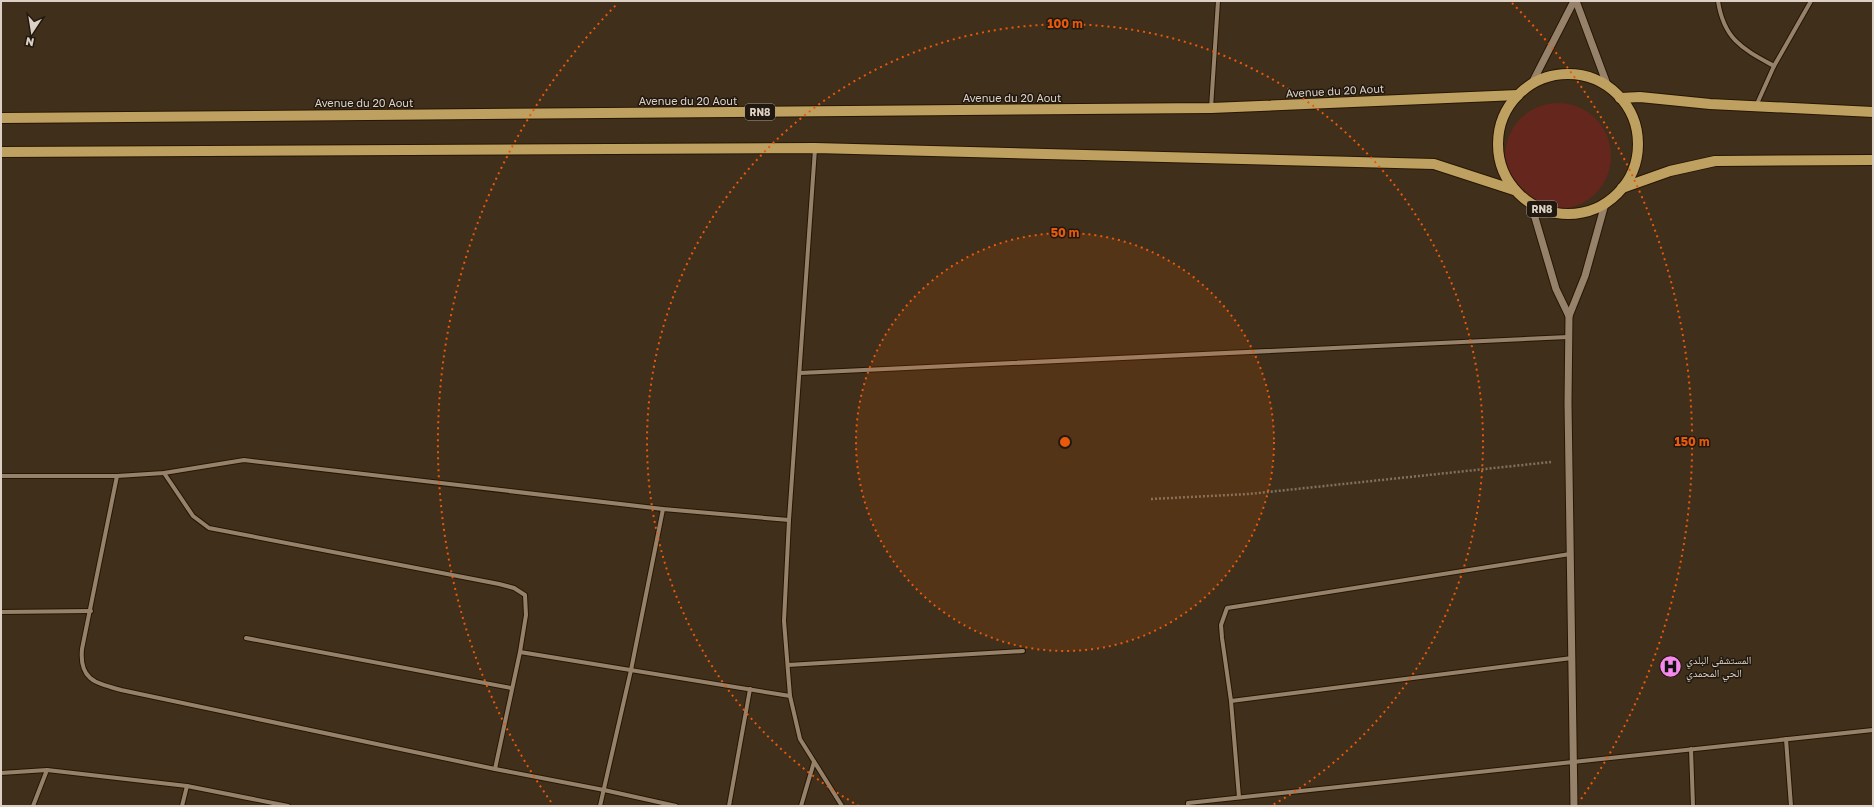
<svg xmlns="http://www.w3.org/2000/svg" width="1874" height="807" font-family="'Golos Text','Noto Naskh Arabic',sans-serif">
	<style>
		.green { fill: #65261d }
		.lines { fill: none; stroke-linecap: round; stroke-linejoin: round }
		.minor-casing { stroke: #271603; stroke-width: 6 }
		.tertiary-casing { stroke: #271603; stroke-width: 9 }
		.primary-casing { stroke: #271603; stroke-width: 12 }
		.path { stroke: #817260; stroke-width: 2.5; stroke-dasharray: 2 2; stroke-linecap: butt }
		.minor { stroke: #96826b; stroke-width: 4 }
		.tertiary { stroke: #96826b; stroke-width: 7 }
		.primary { stroke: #bea161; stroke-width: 10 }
		.ring { fill: none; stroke: #e8590c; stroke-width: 2; stroke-dasharray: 2 4 }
		.labels { text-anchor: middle; stroke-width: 3; stroke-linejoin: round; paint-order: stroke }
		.shield { fill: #211910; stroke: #a59a8f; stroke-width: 1 }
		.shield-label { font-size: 10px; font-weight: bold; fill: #ddd1c5 }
		.street-label { font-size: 11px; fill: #ddd1c5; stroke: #211910 }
		.poi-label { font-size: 11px; fill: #ddd1c5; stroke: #211910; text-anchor: start }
		.centre { fill: #e8590c; stroke: #211910; stroke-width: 2 }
		.ring-label { font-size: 12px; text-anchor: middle; font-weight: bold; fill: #e8590c; stroke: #211910; stroke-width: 3; stroke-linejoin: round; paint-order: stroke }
	</style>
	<rect width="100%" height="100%" fill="#402f1a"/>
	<!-- green -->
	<circle class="green" cx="1558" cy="156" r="53"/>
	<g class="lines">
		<defs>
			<g id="minor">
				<path d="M1718,1C1724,40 1743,49 1774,66"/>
				<path d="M1756,106L1774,66L1811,1"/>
				<path d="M1211,108L1218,1"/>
				<path d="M815,149L789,520L784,621L790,696L800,739L842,806"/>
				<path d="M800,373L1568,337"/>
				<path d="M164,473L193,516L209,528L499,584L514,588L525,595L526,615L520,652L495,769"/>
				<path d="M1,476H117L164,473L244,460L663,509L789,520"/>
				<path d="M117,476L82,649C79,680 96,683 121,690L495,769L604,790L676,806"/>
				<path d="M1,612L91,611"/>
				<path d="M246,638L511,688"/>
				<path d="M520,652L790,696"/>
				<path d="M788,665L1023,651"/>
				<path d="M1231,701L1572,658"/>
				<path d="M1786,739L1791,806"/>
				<path d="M1691,749L1693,806"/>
				<path d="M47,770L187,786L288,806"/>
				<path d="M1,773L47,770L33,806"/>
				<path d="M1239,797L1231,701L1222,638L1221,625L1227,608L1570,554"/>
				<path d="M182,806L187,786"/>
				<path d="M600,806L631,670L663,509"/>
				<path d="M729,806L750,689"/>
				<path d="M801,806L814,762"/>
				<path d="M1188,806V803L1873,730"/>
			</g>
			<g id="tertiary">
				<path d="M1576,1L1608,87"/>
				<path d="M1531,85L1574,1"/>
				<path d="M1531,204L1556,289L1569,316"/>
				<path d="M1574,806L1568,403L1569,316L1585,276L1605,204"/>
			</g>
			<g id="primary">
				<circle cx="1568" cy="144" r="70"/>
				<path d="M1620,98L1640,97L1710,104L1873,112"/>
				<path d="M1,118L1211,108L1518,95"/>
				<path d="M1,152L815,148L1434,164L1514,190"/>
				<path d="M1622,188L1670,171L1715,161L1873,160"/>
			</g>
		</defs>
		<!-- minor casing -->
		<use href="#minor" class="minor-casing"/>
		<!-- tertiary casing -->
		<use href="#tertiary" class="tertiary-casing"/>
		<!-- primary casing -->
		<use href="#primary" class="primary-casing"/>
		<!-- path -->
		<path class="path" d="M1151,499L1249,494L1551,462"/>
		<!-- minor -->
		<use href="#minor" class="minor"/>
		<!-- tertiary -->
		<use href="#tertiary" class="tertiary"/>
		<!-- primary -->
		<use href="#primary" class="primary"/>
	</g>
	<!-- distance rings -->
	<circle cx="1065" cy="442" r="209" fill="#e8590c" fill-opacity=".12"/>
	<g class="ring">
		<circle cx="1065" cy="442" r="209"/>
		<path d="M859 806A418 418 0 1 1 1271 806"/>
		<path d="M551 802A627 627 0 0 1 618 3M1512 3A627 627 0 0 1 1579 802"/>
	</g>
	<!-- icons -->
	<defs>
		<symbol id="hospital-disc" viewBox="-11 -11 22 22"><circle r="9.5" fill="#f788ec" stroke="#211910"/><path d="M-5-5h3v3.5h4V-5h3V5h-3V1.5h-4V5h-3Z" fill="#111"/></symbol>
	</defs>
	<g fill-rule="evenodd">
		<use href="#hospital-disc" x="1658" y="654" width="25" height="25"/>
	</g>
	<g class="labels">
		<!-- shield labels -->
		<g class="shield">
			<rect x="745" y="104" width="30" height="16" rx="3"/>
			<rect x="1527" y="201" width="30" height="16" rx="3"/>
		</g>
		<g class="shield-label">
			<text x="760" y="116">RN8</text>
			<text x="1542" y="213">RN8</text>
		</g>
		<!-- street labels -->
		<g class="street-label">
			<text transform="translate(1335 91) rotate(-3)" y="4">Avenue du 20 Aout</text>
			<text x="1012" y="102">Avenue du 20 Aout</text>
			<text x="688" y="105">Avenue du 20 Aout</text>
			<text x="364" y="107">Avenue du 20 Aout</text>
		</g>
		<!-- poi labels -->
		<g class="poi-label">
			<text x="1686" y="664">المستشفى البلدي<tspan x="1686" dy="13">الحي المحمدي</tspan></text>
		</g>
	</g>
	<circle cx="1065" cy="442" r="6" class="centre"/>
	<g class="ring-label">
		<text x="1065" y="28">100 m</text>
		<text x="1065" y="237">50 m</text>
		<text x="1692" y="446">150 m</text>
	</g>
	<!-- border -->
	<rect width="1874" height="807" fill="none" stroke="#ddd1c5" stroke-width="4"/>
	<!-- north arrow -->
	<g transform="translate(32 32) rotate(192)" stroke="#211910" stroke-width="3" paint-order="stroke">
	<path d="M0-3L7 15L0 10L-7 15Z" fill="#ddd1c5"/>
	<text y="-6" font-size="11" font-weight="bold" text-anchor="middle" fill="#ddd1c5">N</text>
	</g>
</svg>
